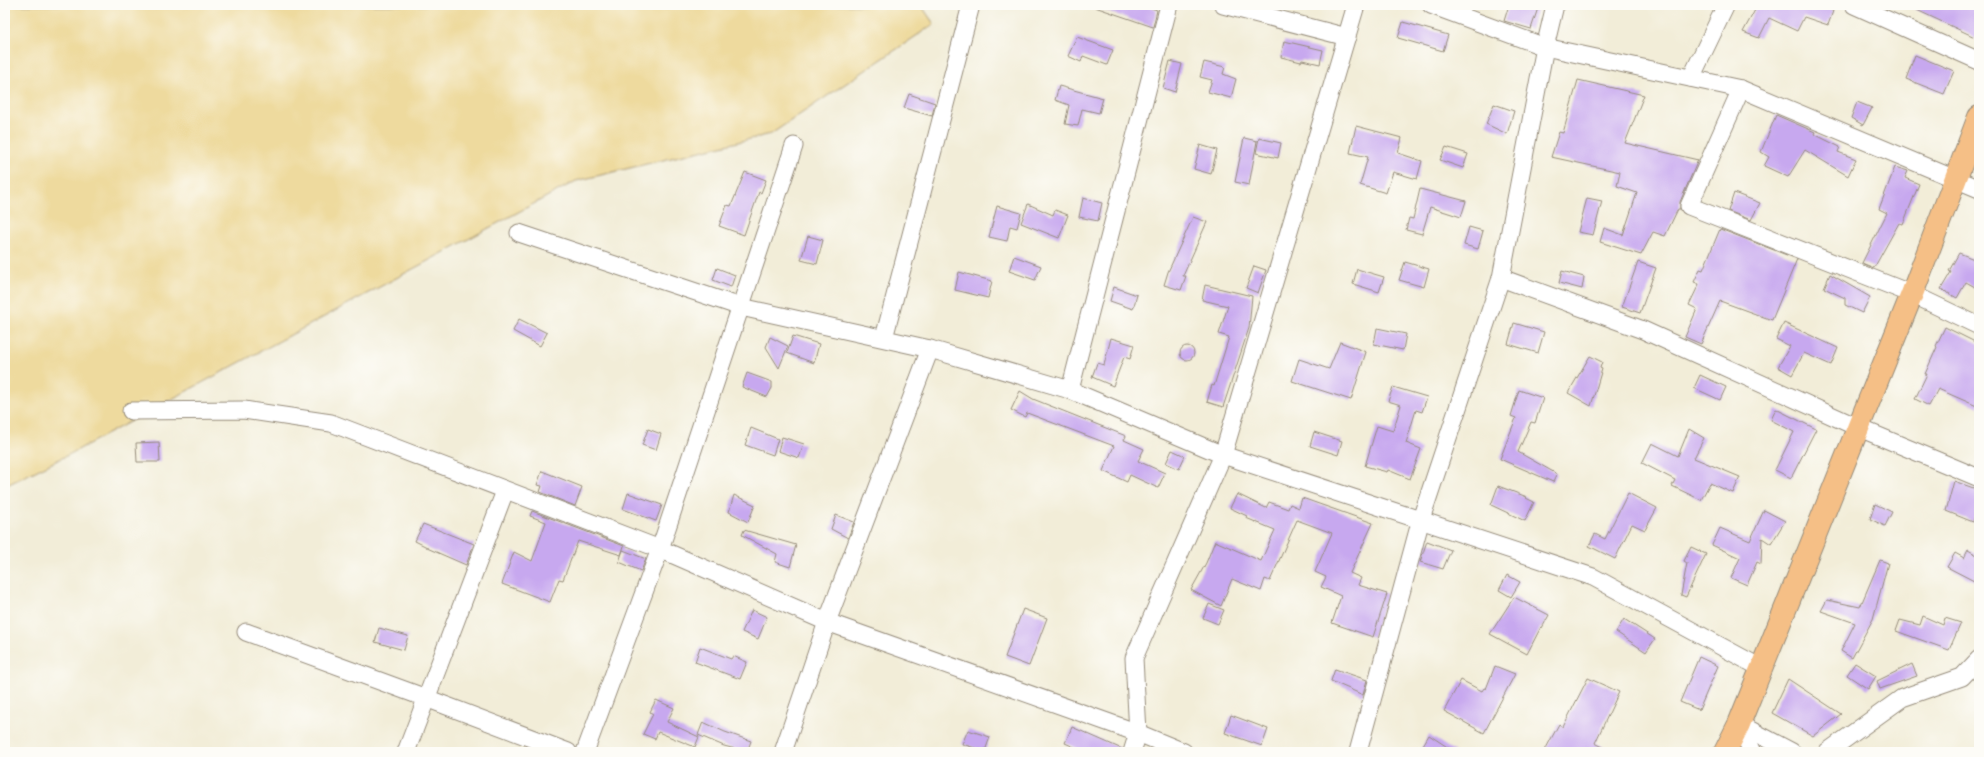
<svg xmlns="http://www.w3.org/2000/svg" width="1984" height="757" font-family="Delius,sans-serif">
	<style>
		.sand { fill: #eeda9e; stroke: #94825e }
		.building { fill: #c7a8ef }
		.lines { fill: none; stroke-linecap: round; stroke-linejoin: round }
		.minor-casing { stroke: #968c7b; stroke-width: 19 }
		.major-casing { stroke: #968c7b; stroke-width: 24 }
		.minor { stroke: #fff; stroke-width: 17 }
		.major { stroke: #f5bf86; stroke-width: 22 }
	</style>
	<rect width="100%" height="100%" fill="#fdfcf7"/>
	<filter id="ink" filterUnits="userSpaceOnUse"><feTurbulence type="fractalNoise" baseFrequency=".025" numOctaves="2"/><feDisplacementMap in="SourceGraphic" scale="8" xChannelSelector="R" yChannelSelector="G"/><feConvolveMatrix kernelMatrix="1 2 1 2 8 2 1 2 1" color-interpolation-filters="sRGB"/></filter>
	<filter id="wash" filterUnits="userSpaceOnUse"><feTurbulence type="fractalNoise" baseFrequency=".012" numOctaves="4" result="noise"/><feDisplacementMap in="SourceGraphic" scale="16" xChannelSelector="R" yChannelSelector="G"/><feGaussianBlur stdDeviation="0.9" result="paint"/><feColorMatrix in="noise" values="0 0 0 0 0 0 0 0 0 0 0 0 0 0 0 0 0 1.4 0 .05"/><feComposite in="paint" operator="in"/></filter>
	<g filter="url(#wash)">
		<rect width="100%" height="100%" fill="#f2edd8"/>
		<!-- sand -->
		<path class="sand" d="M5,5H921L934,24L771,134L576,181L72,453L5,486Z"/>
		<g id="blocks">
			<!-- building -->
			<g class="building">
				<path d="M1095,5H1143L1157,10L1153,27L1095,7Z"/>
				<path d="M1509,5H1539L1531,29L1504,21Z"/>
				<path d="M1744,5H1820L1833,11L1828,25L1804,17L1797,31L1769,18L1759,38L1743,32L1755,10Z"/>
				<path d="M1906,5H1979V39Z"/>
				<path d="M1403,22L1448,35L1443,51L1398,38Z"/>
				<path d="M1077,37L1113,50L1107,65L1083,56L1081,62L1068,56Z"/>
				<path d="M1284,41L1323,50L1320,64L1302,60L1301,62L1281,57Z"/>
				<path d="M1915,55L1954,71L1944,94L1906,79Z"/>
				<path d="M1170,61L1182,64L1175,92L1163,88Z"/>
				<path d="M1204,62L1225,67L1223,74L1236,79L1231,98L1208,92L1212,80L1200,77Z"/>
				<path d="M1578,80L1644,95L1625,143L1698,160L1680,202V209H1678L1665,236L1653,232L1641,255L1600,242L1604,228L1623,235L1637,193L1617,186L1620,172L1551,157L1559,132L1563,133Z"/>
				<path d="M1059,86L1103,98L1099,113L1082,109L1078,126L1065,124L1069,105L1055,100Z"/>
				<path d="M909,94L935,103L932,116L904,108Z"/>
				<path d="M1857,102L1872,108L1863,125L1851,118Z"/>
				<path d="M1494,104L1514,111L1507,134L1486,124Z"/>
				<path d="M1776,115L1815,132L1814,134L1840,147L1838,152L1856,159L1848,176L1805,150L1788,177L1764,166L1769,157L1761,152Z"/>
				<path d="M1356,126L1402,138L1398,153L1422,161L1417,179L1393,172L1386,193L1360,185L1368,157L1350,153Z"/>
				<path d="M1244,138L1257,141L1249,185L1235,182Z"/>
				<path d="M1259,138L1281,143L1278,158L1256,153Z"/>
				<path d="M1200,145L1217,150L1211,174L1194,169Z"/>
				<path d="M1446,147L1468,154L1463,168L1440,160Z"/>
				<path d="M1895,167L1908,171L1905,178L1919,184L1903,224L1899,223L1874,268L1862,263L1887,213L1879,209Z"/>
				<path d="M745,172L766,180L761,193L759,192L744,235L719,226L727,205L731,206Z"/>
				<path d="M1420,189L1466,201L1461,217L1430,207L1422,234L1406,230L1409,218L1413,219Z"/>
				<path d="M1734,193L1760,203L1751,220L1728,211Z"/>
				<path d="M1083,198L1102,203L1098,221L1079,217Z"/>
				<path d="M1587,198L1602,201L1593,235L1578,232Z"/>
				<path d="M1028,204L1053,215L1055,210L1068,215L1059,238L1021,223Z"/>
				<path d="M997,206L1021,213L1017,228L1010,226L1007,241L989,237Z"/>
				<path d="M1193,217L1207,222L1183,276H1186L1181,290L1164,285L1168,272Z"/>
				<path d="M1469,227L1483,231L1478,249L1464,245Z"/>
				<path d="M1720,229L1797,259L1772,320L1720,301L1701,344L1685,337L1697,309L1689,305L1699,284L1694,282L1700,269L1703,270Z"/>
				<path d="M808,236L823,240L817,264L801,260Z"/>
				<path d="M1959,253L1979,261V279L1975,287L1966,282L1957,298L1941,289L1951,272L1949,271Z"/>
				<path d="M1014,256L1041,266L1035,280L1009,271Z"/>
				<path d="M1405,262L1429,269L1424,287L1399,280Z"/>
				<path d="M1638,262L1656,268L1640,313L1622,307Z"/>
				<path d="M1254,266L1266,270L1258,293L1246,288Z"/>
				<path d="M717,268L735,275L731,287L713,280Z"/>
				<path d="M1357,269L1384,277L1379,292L1353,284Z"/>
				<path d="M1562,271L1584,277L1582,289L1559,283Z"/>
				<path d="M959,272L992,281L988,298L955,290Z"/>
				<path d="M1830,274L1870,297L1862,313L1845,305V298L1824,288Z"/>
				<path d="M1205,285L1252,296L1249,328L1223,407L1207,402L1212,385L1214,386L1229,337L1219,334L1228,306L1202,300Z"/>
				<path d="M1114,287L1137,295L1133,309L1110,301Z"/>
				<path d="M519,319L547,333L540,346L513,331Z"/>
				<path d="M1514,323L1544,332L1538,353L1508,344Z"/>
				<path d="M1784,323L1838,348L1831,365L1804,353L1792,375L1778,367L1790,346L1776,339Z"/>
				<path d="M1945,327L1979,344V407L1938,389L1929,406L1915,399L1927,374H1925L1937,347L1936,346Z"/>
				<path d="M1377,328L1406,334L1403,350L1374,344Z"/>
				<path d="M793,336L819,344L814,363L787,353Z"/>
				<path d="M770,337L788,346L779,368L766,347Z"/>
				<path d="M1111,338L1134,345L1130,359L1124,357L1113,386L1092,377L1097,363L1104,365Z"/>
				<path d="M1340,342L1366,352L1351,400L1292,381L1299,359L1329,369Z"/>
				<circle cx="1187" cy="353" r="7"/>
				<path d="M1590,356L1602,362L1600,368L1602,369L1591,406L1568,393Z"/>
				<path d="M747,373L772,382V388L767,397L742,387Z"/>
				<path d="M1700,375L1726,387L1720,400L1694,388Z"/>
				<path d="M1393,387L1427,397L1422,412L1416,410L1406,443L1421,449L1410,479L1388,470L1387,472L1365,466L1377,426L1393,431L1401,405L1388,401Z"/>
				<path d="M1519,390L1543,398L1535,423L1531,422L1518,452L1557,474L1553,482L1500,459L1516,418L1511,416Z"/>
				<path d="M1020,391L1033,399L1126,436L1124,440L1144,449L1138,461L1165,473L1158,488L1130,475L1127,482L1103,471L1114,446L1027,413L1025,417L1011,410Z"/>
				<path d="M1776,409L1816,429L1791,478L1775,470L1794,432L1771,420Z"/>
				<path d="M751,428L778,439L773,455L745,445Z"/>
				<path d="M648,429L661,434L656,450L642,445Z"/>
				<path d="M1689,429L1704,438L1694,458L1740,477L1733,493L1710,483L1701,500L1672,486L1675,480L1642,463L1652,443L1678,456Z"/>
				<path d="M1314,432L1342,441L1338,455L1310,446Z"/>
				<path d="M782,437L804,444L799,458L778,451Z"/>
				<path d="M159,442L160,462H137L136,443Z"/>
				<path d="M1172,450L1185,456L1179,469L1166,463Z"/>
				<path d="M542,471L582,487L575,506L540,492L542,486L537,485Z"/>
				<path d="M1954,481L1979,490V503L1973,522L1946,511Z"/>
				<path d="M1498,486L1527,497L1526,498L1534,502L1525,521L1491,505Z"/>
				<path d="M628,493L662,505L656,521L623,509Z"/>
				<path d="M1628,493L1657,508L1645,530L1632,524L1615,559L1589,546L1595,534L1605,539Z"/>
				<path d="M1237,494L1266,508L1269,502L1288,509L1290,504L1299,508L1302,498L1373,523L1350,573L1361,578L1358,585L1387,594L1373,637L1332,623L1341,596L1321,587L1326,577L1315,572L1332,533L1297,520L1270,581L1265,579L1261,591L1232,579L1221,606L1191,590L1206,563L1215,541L1261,561L1275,530L1246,518L1247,516L1230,508Z"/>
				<path d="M734,495L755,505L748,522L729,512Z"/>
				<path d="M1875,504L1892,512L1885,526L1870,519Z"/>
				<path d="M1764,510L1785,521L1771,544L1762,538L1761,564L1757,562L1747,585L1731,578L1740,558L1712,545L1720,528L1750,541Z"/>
				<path d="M532,511L624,546L621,555L578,541L563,580L559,579L550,602L502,584L514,552L532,561L546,522L530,516Z"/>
				<path d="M836,515L854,522L848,538L831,529Z"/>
				<path d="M423,524L474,544L466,565L427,548V547L415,541Z"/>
				<path d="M744,530L796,545L790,567L775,562L777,554L742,535Z"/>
				<path d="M1427,541L1451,550L1443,569L1420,562Z"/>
				<path d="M1691,547L1706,554L1686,597L1681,595L1687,563L1684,561Z"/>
				<path d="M623,550L646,559L641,571L619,562Z"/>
				<path d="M1968,550L1979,556V573L1974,581L1947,567L1955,553L1964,558Z"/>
				<path d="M1880,560L1888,563L1873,619L1852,658L1841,651L1855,623L1821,611L1827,600L1860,607Z"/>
				<path d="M1507,575L1520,582L1511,597L1499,590Z"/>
				<path d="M1514,597L1549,615L1542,628L1541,627L1527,654L1490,634Z"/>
				<path d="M1209,604L1224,610L1218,624L1203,618Z"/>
				<path d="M1023,609L1047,618L1029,666L1005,657Z"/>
				<path d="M752,610L767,617L758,639L742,632Z"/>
				<path d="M1923,616L1943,625L1945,618L1961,623L1949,650L1896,631L1900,620L1920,625Z"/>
				<path d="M1624,619L1655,639L1646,652L1616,632Z"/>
				<path d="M379,628L408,636L404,650L375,642Z"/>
				<path d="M700,647L731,659L733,656L747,662L740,679L695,662Z"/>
				<path d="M1699,657L1718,666L1699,710L1680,702Z"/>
				<path d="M1855,663L1876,676L1868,689L1847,675Z"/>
				<path d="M1912,664L1917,676L1880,689L1877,681Z"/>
				<path d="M1495,666L1515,674L1484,733L1444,711L1461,680L1482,691L1484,688L1486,689Z"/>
				<path d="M1335,669L1367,680L1363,695L1331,681Z"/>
				<path d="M1588,678L1619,692L1595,743L1613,752H1544L1559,724L1563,727Z"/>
				<path d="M1788,679L1841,714L1813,736L1772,713Z"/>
				<path d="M656,700L674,708L667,722L699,737L695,747L658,732L655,739L643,734L653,714L650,712Z"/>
				<path d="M1231,715L1268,729L1262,746L1225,733Z"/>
				<path d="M703,722L725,732L751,741L747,752L724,746L698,735Z"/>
				<path d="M1072,727L1122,749V752H1085L1065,743Z"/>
				<path d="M968,730L990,737L985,751L962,744Z"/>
				<path d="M1429,735L1455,752H1419Z"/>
			</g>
		</g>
	</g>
	<g filter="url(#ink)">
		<use href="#blocks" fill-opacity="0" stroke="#968c7b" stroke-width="1"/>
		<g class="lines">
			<defs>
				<g id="minor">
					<path d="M1223,5L1347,37"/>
					<path d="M1431,5L1545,47L1741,89L1979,189"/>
					<path d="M1854,5L1979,61"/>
					<path d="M1691,78L1726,5"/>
					<path d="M1741,89L1689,206L1912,294L1979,326"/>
					<path d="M519,233L741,307L930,349L1070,390L1223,455L1593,577L1761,668"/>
					<path d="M1501,278L1643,330L1857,427L1979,478"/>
					<path d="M884,338L971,5"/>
					<path d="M1070,390L1169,5"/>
					<path d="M131,411L244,410L331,423L660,549L827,622L1138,733L1184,752"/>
					<path d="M246,632L426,698L568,752"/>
					<path d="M1739,724L1792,752"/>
					<path d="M1739,724L1752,752"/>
					<path d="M406,752L505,491"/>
					<path d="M585,752L660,549L794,146"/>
					<path d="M783,752L827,622L930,349"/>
					<path d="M1132,752L1138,733L1134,658L1223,455L1356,5"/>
					<path d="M1358,752L1421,519L1501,278L1545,47L1555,5"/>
					<path d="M1827,752L1902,698L1962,677L1979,659"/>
				</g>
				<path id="major" d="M1725,752L1739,724L1912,294L1979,117"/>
			</defs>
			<!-- minor casing -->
			<use href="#minor" class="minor-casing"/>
			<!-- major casing -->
			<use href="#major" class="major-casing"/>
			<!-- minor -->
			<use href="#minor" class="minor"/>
			<!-- major -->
			<use href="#major" class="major"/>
		</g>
	</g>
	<!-- margin -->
	<rect width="1984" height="757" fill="none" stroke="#fdfcf7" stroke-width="20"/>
</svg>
